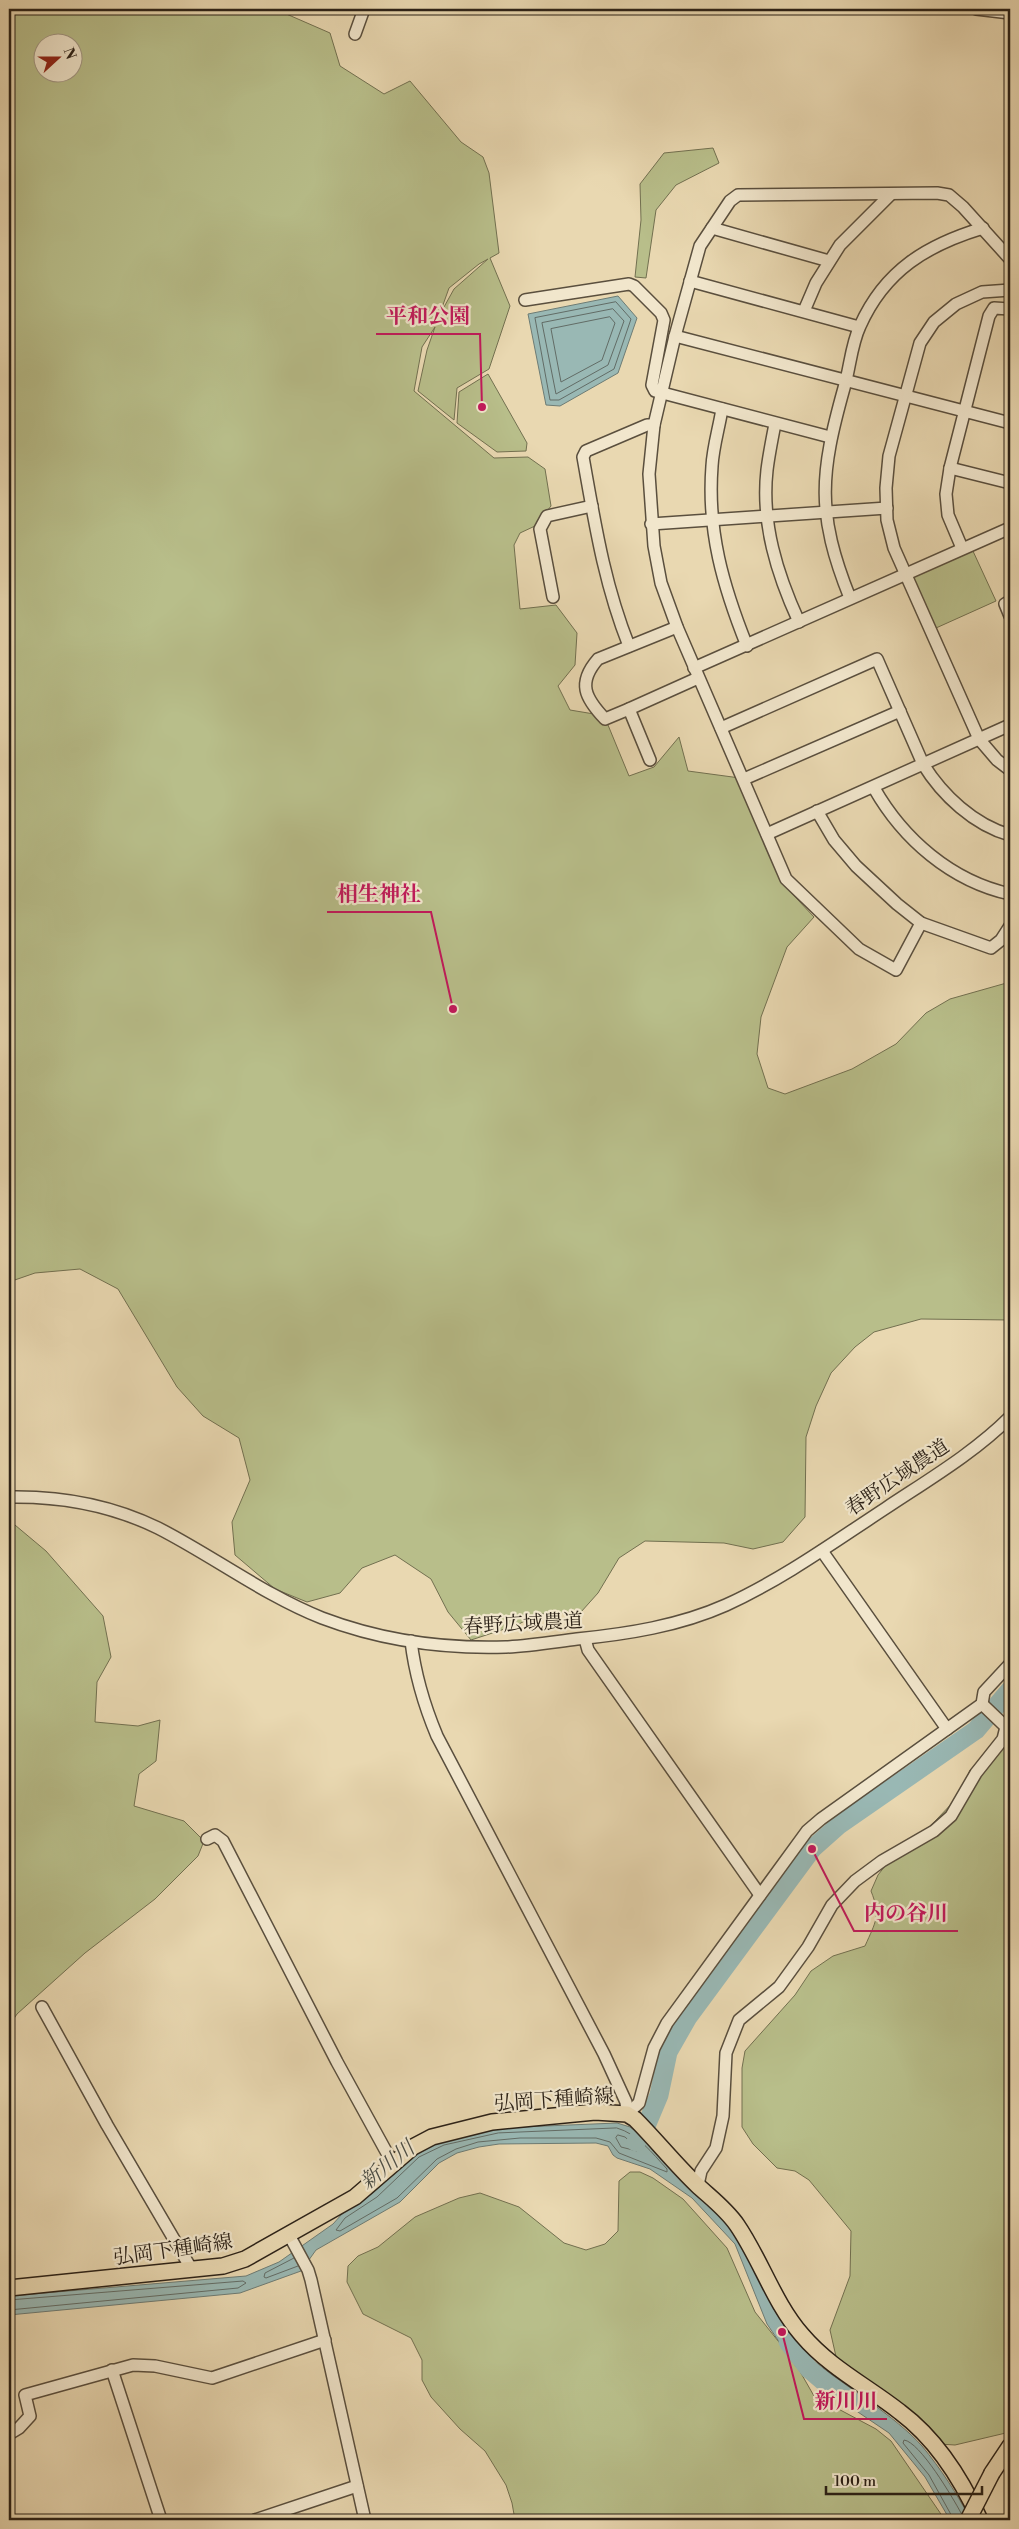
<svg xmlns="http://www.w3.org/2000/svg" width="1019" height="2529" font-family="'Libre Bodoni','Noto Serif JP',serif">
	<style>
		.green { fill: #b8be8a; stroke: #727050; fill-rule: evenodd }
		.water { fill: #99b8b4; stroke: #6d7c75 }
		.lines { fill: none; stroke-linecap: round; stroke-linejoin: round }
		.shore { stroke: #626c66; stroke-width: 1 }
		.river { stroke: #99b8b4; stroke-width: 19 }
		.minor-casing { stroke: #5a4f3e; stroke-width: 14 }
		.major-casing { stroke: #2b2117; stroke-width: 18 }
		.minor { stroke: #f1e6cc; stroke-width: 11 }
		.major { stroke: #e9d8b1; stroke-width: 15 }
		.major-bridge-casing { stroke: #2b2117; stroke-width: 18; stroke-linecap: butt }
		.major-bridge { stroke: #e9d8b1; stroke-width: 15 }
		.labels { text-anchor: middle; stroke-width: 4.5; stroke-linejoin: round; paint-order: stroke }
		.street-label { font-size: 20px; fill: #2b2117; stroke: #f1e6cc }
		.water-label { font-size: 21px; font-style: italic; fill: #4c4e46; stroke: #f1e6cc }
		.leader { fill: none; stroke: #c2185b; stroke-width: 2 }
		.callout-dot { fill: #c2185b; stroke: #f1e6cc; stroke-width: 2 }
		.callout-label { font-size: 21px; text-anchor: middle; font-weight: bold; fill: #c2185b; stroke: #f1e6cc; stroke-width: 4.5; stroke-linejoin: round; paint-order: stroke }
	</style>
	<rect width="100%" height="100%" fill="#e9d8b1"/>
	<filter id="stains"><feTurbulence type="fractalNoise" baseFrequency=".004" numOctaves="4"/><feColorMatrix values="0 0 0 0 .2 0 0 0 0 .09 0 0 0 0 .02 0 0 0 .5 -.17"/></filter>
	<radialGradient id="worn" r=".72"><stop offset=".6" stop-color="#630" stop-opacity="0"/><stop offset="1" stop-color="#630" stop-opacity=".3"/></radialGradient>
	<!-- green -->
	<g class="green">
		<path d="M9,9H275L330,33L340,66L384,94L410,81L461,142L483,157L489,173L499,253L490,258L510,306L489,369L457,388L454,420L418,391L427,350L435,327L422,347L414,391L494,458L528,457L545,469L551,506L535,526L520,533L514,545L520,609L556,605L577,633L575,665L558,686L570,710L594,714L608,725L629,776L654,767L679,737L688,771L740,778L782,883L814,917L787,947L761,1017L757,1054L768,1088L785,1094L852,1069L896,1044L926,1013L950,999L1010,982V1320L921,1319L874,1332L855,1347L831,1373L816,1406L806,1437L805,1517L783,1542L753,1549L724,1543L645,1541L619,1558L598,1593L581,1612L538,1614L517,1625L471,1640L448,1612L431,1579L395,1555L362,1568L340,1593L307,1602L275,1589L235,1555L232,1522L250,1480L239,1438L203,1416L177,1387L118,1289L80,1269L35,1273L9,1282ZM42,42H72V72H42ZM488,259L454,289L439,316L449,288L479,264Z"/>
		<path d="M713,148L719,163L676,185L656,210L646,278L635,277L641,220L640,184L664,153Z"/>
		<path d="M488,374L527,443L526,451L497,452L457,423L459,392Z"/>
		<path d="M972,549L996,601L936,628L912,575Z"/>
		<path d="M9,1520L46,1551L103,1616L111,1657L97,1682L95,1722L138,1726L160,1720L156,1761L139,1774L134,1806L184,1821L204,1841L198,1856L155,1899L85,1953L17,2014L9,2026Z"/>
		<path d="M1010,1739V2432L955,2445L939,2444L837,2361L830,2330L850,2276L851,2231L809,2180L795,2171L777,2168L753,2144L742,2127V2068L745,2051L795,1995L811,1971L833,1956L865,1946C876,1921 881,1916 871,1891L878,1875L889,1861L915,1842L959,1796L970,1770L997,1746Z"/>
		<path d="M630,2172H640L653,2178L683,2199L727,2248L755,2312L794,2361L814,2396L876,2429L891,2441L945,2520H515L512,2503L506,2485L485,2451L460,2429L431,2397L422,2380V2360L411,2338L363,2314L347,2282L348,2266L358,2256L378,2247L415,2217L459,2198L480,2193L519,2207L564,2243L586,2250L605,2244L618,2231L619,2181Z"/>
	</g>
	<!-- water -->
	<g class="water">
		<path d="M618,296L637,318L618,373L560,406L546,405L528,314Z"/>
		<path d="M617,2123L630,2127L647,2141L726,2219L742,2241L774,2309L793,2340L809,2354L797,2368L767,2324L735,2244L692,2198L650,2169L617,2158L613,2155L608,2146L596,2143L499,2144L479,2147L457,2153L439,2163L400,2202L316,2250L301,2271L240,2293L9,2315V2296L246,2276L279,2262L333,2224L342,2214L373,2193L416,2153L442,2140L498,2128Z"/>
		<path d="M815,2362C848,2388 895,2416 922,2446C941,2469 957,2494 971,2520H950L925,2477L889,2433L803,2375Z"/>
	</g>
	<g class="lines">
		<!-- shore -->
		<g class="shore">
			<path d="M616,302L631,319L614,369L559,400H550L535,318Z"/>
			<path d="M613,309L624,321L608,365L556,394L542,323Z"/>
			<path d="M610,317L615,323L602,360L561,382L551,329Z"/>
			<path d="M617,2128C638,2134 652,2153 667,2169V2172L619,2153L610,2142L596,2138H520L478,2142L456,2149L437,2159L397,2198L340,2231L336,2230L345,2218L377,2197L419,2157L444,2145L498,2133Z"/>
			<path d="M618,2135L625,2137L637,2148V2151L621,2147L616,2138Z"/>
			<path d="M294,2258L265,2273L264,2277L266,2278L298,2266"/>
			<path d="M9,2300L243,2281L246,2283L238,2288L9,2310"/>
			<path d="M817,2370L831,2381V2384L828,2385L813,2375V2372Z"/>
			<path d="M954,2520L929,2475L903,2443L904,2440C920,2442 953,2498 961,2513"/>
		</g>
		<!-- river -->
		<g class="river">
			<path d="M636,2142L646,2126L659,2095L668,2052L688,2017L812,1849L839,1825L976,1730L1010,1690"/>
			<path d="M788,2342L809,2369L829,2386"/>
		</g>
		<defs>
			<g id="minor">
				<path d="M976,9L1010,13"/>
				<path d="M355,34L364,9"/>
				<path d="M712,228L829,261"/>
				<path d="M690,281L859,327"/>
				<path d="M1010,290L982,292L956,304L934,322L920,343L889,456L886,488L887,520L894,548L979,739L997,760L1010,770"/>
				<path d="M525,300L629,284L634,286L661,313L664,320L652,385L655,391L830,437"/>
				<path d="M804,311L816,283L840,245L891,194"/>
				<path d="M675,336L1010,423"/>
				<path d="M722,409C719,428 713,447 712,466C707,531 723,586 747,646"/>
				<path d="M775,424C772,439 769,454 767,470C761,523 777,574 799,622"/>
				<path d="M950,468L1010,483"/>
				<path d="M651,524L887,508"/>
				<path d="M962,548L948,515L946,494L950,468L989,316L994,308L1010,309"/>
				<path d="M553,597L540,529L547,516L592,506"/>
				<path d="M850,598C816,513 820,474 844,388C850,368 851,345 860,326C885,270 927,245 983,228"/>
				<path d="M1010,601L1005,604L1010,616"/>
				<path d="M629,646C604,583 595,524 583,457L586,451L647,425H654"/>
				<path d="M694,668L1010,528"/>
				<path d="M629,709L605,719C585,698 577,683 598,659L677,627"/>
				<path d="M721,728L877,659L923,764C942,795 974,825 1010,835"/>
				<path d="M650,760L629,709L698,678"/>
				<path d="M744,779L900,711"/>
				<path d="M874,788C903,839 951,881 1010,894"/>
				<path d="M817,811L834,840L856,866L897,904L921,923L991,948L1001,940L1010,926"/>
				<path d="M767,834L1010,725"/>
				<path d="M921,923L896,970L859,949L786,879L677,627L661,583L654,546L649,474L654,425L675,336L700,246L730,201L738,195L937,193L949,195L963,207L1010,259"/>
				<path d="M9,1497C61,1496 111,1505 158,1528C213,1556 264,1595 322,1618C380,1640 444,1649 506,1647C529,1646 553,1642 577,1639C627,1634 679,1626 726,1605C783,1579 834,1542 886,1508C928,1480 974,1453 1010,1417"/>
				<path d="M822,1551L947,1729"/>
				<path d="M585,1639L588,1650L760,1895"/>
				<path d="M411,1641C415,1675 424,1705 437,1736L604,2054L626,2102L627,2114"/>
				<path d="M982,1704L1006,1727"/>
				<path d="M207,1839L215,1835L223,1841L337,2062L393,2164"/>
				<path d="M42,2007L107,2125L192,2270"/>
				<path d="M627,2114L639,2103L654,2048L667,2023L807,1831L821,1819L982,1704L984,1692L1010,1664"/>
				<path d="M698,2185L701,2171L716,2148L723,2116L726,2053L739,2020L779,1987L808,1947L832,1905L855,1881L882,1861L934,1831L951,1816L976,1773L1003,1739L1006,1727L1010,1723"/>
				<path d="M289,2235L308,2270L311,2280L365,2520"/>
				<path d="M112,2370L161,2520"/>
				<path d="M9,2434L19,2428L30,2416L25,2395L133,2365L155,2366L212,2378L325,2340"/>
				<path d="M255,2520L357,2486"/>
			</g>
			<g id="major">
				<path d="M9,2288L223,2266L245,2259L355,2197L413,2147L432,2137L492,2122L595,2112L627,2114L635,2119C656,2140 675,2164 697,2185C711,2198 726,2209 737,2225C761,2260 774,2303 802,2335C830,2368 867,2386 900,2412C936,2439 962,2480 980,2520"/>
				<path d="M992,2473L1010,2446"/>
			</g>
		</defs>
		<!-- minor casing -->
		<use href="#minor" class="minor-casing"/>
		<!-- major casing -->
		<use href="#major" class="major-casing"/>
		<!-- minor -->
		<use href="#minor" class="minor"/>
		<!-- major -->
		<use href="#major" class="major"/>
		<defs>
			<path id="major-bridge" d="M968,2520L992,2473"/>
		</defs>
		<!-- major-bridge casing -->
		<use href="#major-bridge" class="major-bridge-casing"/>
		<!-- major-bridge -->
		<use href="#major-bridge" class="major-bridge"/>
	</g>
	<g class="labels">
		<!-- street labels -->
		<g class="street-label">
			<text transform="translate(897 1477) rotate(-34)" y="7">春野広域農道</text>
			<text transform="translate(523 1623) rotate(-3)" y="7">春野広域農道</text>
			<text transform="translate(554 2099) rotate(-4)" y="7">弘岡下種崎線</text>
			<text transform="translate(173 2249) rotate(-8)" y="7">弘岡下種崎線</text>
		</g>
		<!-- water labels -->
		<g class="water-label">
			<text transform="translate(387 2165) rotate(-39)" y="7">新川川</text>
		</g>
	</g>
	<!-- callouts -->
	<path class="leader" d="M482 407L480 334H376M453 1009L431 912H327M812 1849L854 1931H958M782 2332L804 2419H887"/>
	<g class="callout-dot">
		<circle cx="482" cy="407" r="5"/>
		<circle cx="453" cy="1009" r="5"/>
		<circle cx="812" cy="1849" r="5"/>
		<circle cx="782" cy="2332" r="5"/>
	</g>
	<g class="callout-label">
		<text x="428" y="323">平和公園</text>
		<text x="379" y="901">相生神社</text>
		<text x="906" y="1920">内の谷川</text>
		<text x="846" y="2408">新川川</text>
	</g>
	<!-- margin -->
	<rect width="1019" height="2529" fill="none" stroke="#e9d8b1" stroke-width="30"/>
	<rect x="10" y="10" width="999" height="2509" fill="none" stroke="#2b2117" stroke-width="2.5"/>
	<rect x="15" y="15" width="989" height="2499" fill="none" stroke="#2b2117"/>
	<!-- north arrow -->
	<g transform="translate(58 58) rotate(69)"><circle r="24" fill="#f1e6cc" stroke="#a29784"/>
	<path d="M0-4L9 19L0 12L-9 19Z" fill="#8f2418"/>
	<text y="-8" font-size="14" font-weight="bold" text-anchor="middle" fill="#2b2117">N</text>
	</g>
	<!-- scale -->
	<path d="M826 2486v8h156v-8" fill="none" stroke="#2b2117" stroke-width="2.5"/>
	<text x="834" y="2486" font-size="15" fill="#2b2117" stroke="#f1e6cc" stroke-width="4" paint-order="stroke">100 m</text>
	<rect width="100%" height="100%" filter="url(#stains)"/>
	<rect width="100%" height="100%" fill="url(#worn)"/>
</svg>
